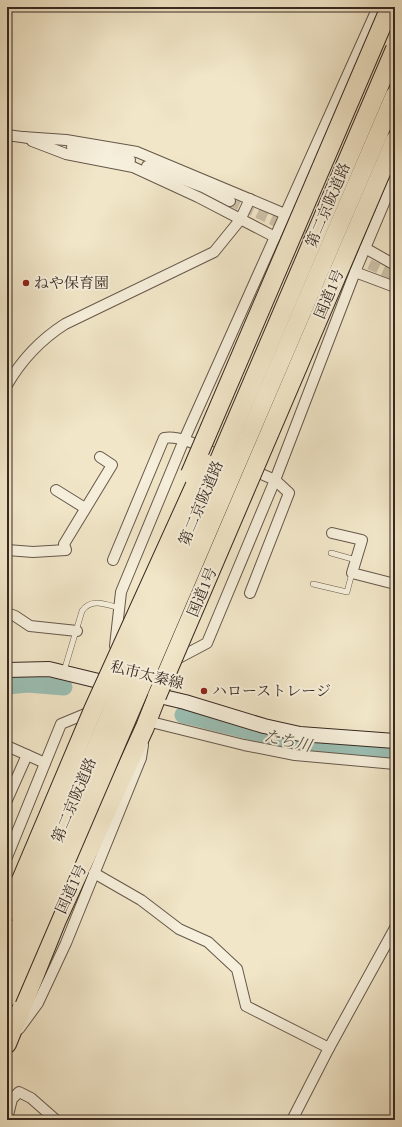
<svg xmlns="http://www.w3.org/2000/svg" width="402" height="1127" font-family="'EB Garamond','Noto Serif JP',serif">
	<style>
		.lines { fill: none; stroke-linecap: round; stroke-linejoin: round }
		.river { stroke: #9bc0b5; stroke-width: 17 }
		.street-tunnel { stroke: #ccc0a7; stroke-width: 10; stroke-dasharray: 10 5; stroke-linecap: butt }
		.lane-casing { stroke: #66584b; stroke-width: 6 }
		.street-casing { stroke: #66584b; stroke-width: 12 }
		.secondary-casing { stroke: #372821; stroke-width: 16 }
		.highway-casing { stroke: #372821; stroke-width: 20 }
		.lane { stroke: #f6efdb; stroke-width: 5 }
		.street { stroke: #f6efdb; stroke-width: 10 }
		.secondary { stroke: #f6efdb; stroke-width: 14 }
		.highway { stroke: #f1e6c8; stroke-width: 18 }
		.highway-bridge-casing { stroke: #372821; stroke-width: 20; stroke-linecap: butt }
		.highway-bridge { stroke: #f1e6c8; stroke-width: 18 }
		.poi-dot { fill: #8f2418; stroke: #f6efdb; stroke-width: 1.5 }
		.labels { text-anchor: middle; stroke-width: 4; stroke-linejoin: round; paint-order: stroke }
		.street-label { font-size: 15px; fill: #372821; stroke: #f6efdb }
		.poi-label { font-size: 15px; fill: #372821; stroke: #f6efdb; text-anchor: start }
		.water-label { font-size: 16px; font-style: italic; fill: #504e46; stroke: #f6efdb }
	</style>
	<rect width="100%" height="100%" fill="#f1e6c8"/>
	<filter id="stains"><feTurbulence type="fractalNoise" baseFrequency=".005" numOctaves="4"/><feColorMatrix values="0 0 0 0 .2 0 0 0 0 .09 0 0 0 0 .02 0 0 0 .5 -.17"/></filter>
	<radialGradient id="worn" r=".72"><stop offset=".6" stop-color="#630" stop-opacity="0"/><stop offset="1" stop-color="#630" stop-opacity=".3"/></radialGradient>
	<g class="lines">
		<!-- river -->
		<g class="river">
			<path d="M7,686L28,684L64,687"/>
			<path d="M183,715C229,725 273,739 319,747C344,752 370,752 395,754"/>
		</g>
		<!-- street-tunnel -->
		<g class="street-tunnel">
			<path d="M230,201L317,240"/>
			<path d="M342,252L395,276"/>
		</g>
		<defs>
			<g id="lane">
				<path d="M8,207V135"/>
				<path d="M331,553L356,560"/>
				<path d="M313,584L347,592L352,573"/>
				<path d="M64,671L82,611C91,598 105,604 119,608"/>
			</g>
			<g id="street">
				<path d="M7,135L29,138"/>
				<path d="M23,137L66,140L137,152L285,214"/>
				<path d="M32,141L66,154L133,167L198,197L275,237"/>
				<path d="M72,147L130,160"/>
				<path d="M147,166L203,187L230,201"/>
				<path d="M365,248L395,265"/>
				<path d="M355,272L395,287"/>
				<path d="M7,385C22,359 40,340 65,324L214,252L240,220L250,199"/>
				<path d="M250,469L275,480L289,493L250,593"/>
				<path d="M56,490L85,508"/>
				<path d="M332,533L362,540L352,573L395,584"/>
				<path d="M7,550L33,552L66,550L64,544L112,465L100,457"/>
				<path d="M113,560L164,438C184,435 206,450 224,458"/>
				<path d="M7,613L15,616L30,626L77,631"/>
				<path d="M115,646L121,592L184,440L378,7"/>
				<path d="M173,661L207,643L275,480L355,272L395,177"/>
				<path d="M147,721L244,745L295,755L395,764"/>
				<path d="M7,746L45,763"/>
				<path d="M7,800L27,755"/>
				<path d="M7,857L61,724L85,714"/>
				<path d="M94,873L141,900L179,929L208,942L237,969L246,1006L329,1048"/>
				<path d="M19,1029L38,1003L66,943L141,758L143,745"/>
				<path d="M7,1119L12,1099L19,1092L31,1098L56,1120"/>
				<path d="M292,1120L329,1048L395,928"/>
			</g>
			<g id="secondary">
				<path d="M7,670L49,669L115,685"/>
				<path d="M147,693L185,702L264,726L300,734L395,741"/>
			</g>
			<path id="highway" d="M7,1044L57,920L145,727L157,696"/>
		</defs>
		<!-- lane casing -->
		<use href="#lane" class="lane-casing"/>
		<!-- street casing -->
		<use href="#street" class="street-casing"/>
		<!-- secondary casing -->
		<use href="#secondary" class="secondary-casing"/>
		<!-- highway casing -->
		<use href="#highway" class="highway-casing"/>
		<!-- lane -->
		<use href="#lane" class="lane"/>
		<!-- street -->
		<use href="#street" class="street"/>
		<!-- secondary -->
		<use href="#secondary" class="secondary"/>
		<!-- highway -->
		<use href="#highway" class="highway"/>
		<defs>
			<g id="highway-bridge">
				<path d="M190,474L390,7"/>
				<path d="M157,696L395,140"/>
				<path d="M7,913L93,710L205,463"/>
				<path d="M7,956L395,49"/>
				<path d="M7,998L395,95"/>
			</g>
		</defs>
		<!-- highway-bridge casing -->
		<use href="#highway-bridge" class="highway-bridge-casing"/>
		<!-- highway-bridge -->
		<use href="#highway-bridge" class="highway-bridge"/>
	</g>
	<!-- markers -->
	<g class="poi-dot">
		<circle cx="26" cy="283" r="4"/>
		<circle cx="204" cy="691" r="4"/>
	</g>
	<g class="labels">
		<!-- street labels -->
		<g class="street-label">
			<text transform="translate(328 205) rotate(-67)" y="5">第二京阪道路</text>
			<text transform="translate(329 294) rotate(-67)" y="5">国道1号</text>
			<text transform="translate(201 503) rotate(-67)" y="5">第二京阪道路</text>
			<text transform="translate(202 592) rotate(-67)" y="5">国道1号</text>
			<text transform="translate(147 675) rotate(14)" y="5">私市太秦線</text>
			<text transform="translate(74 800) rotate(-67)" y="5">第二京阪道路</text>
			<text transform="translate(71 889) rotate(-65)" y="5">国道1号</text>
		</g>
		<!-- poi labels -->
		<g class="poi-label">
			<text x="34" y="288">ねや保育園</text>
			<text x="212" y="696">ハローストレージ</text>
		</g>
		<!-- water labels -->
		<g class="water-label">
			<text transform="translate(288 740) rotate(13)" y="6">たち川</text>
		</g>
	</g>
	<!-- margin -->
	<rect width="402" height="1127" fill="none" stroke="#f1e6c8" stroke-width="24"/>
	<rect x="8" y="8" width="386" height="1111" fill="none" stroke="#372821" stroke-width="2"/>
	<rect x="12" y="12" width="378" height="1103" fill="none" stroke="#372821"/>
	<rect width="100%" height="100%" filter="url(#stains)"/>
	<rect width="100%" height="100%" fill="url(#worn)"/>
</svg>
